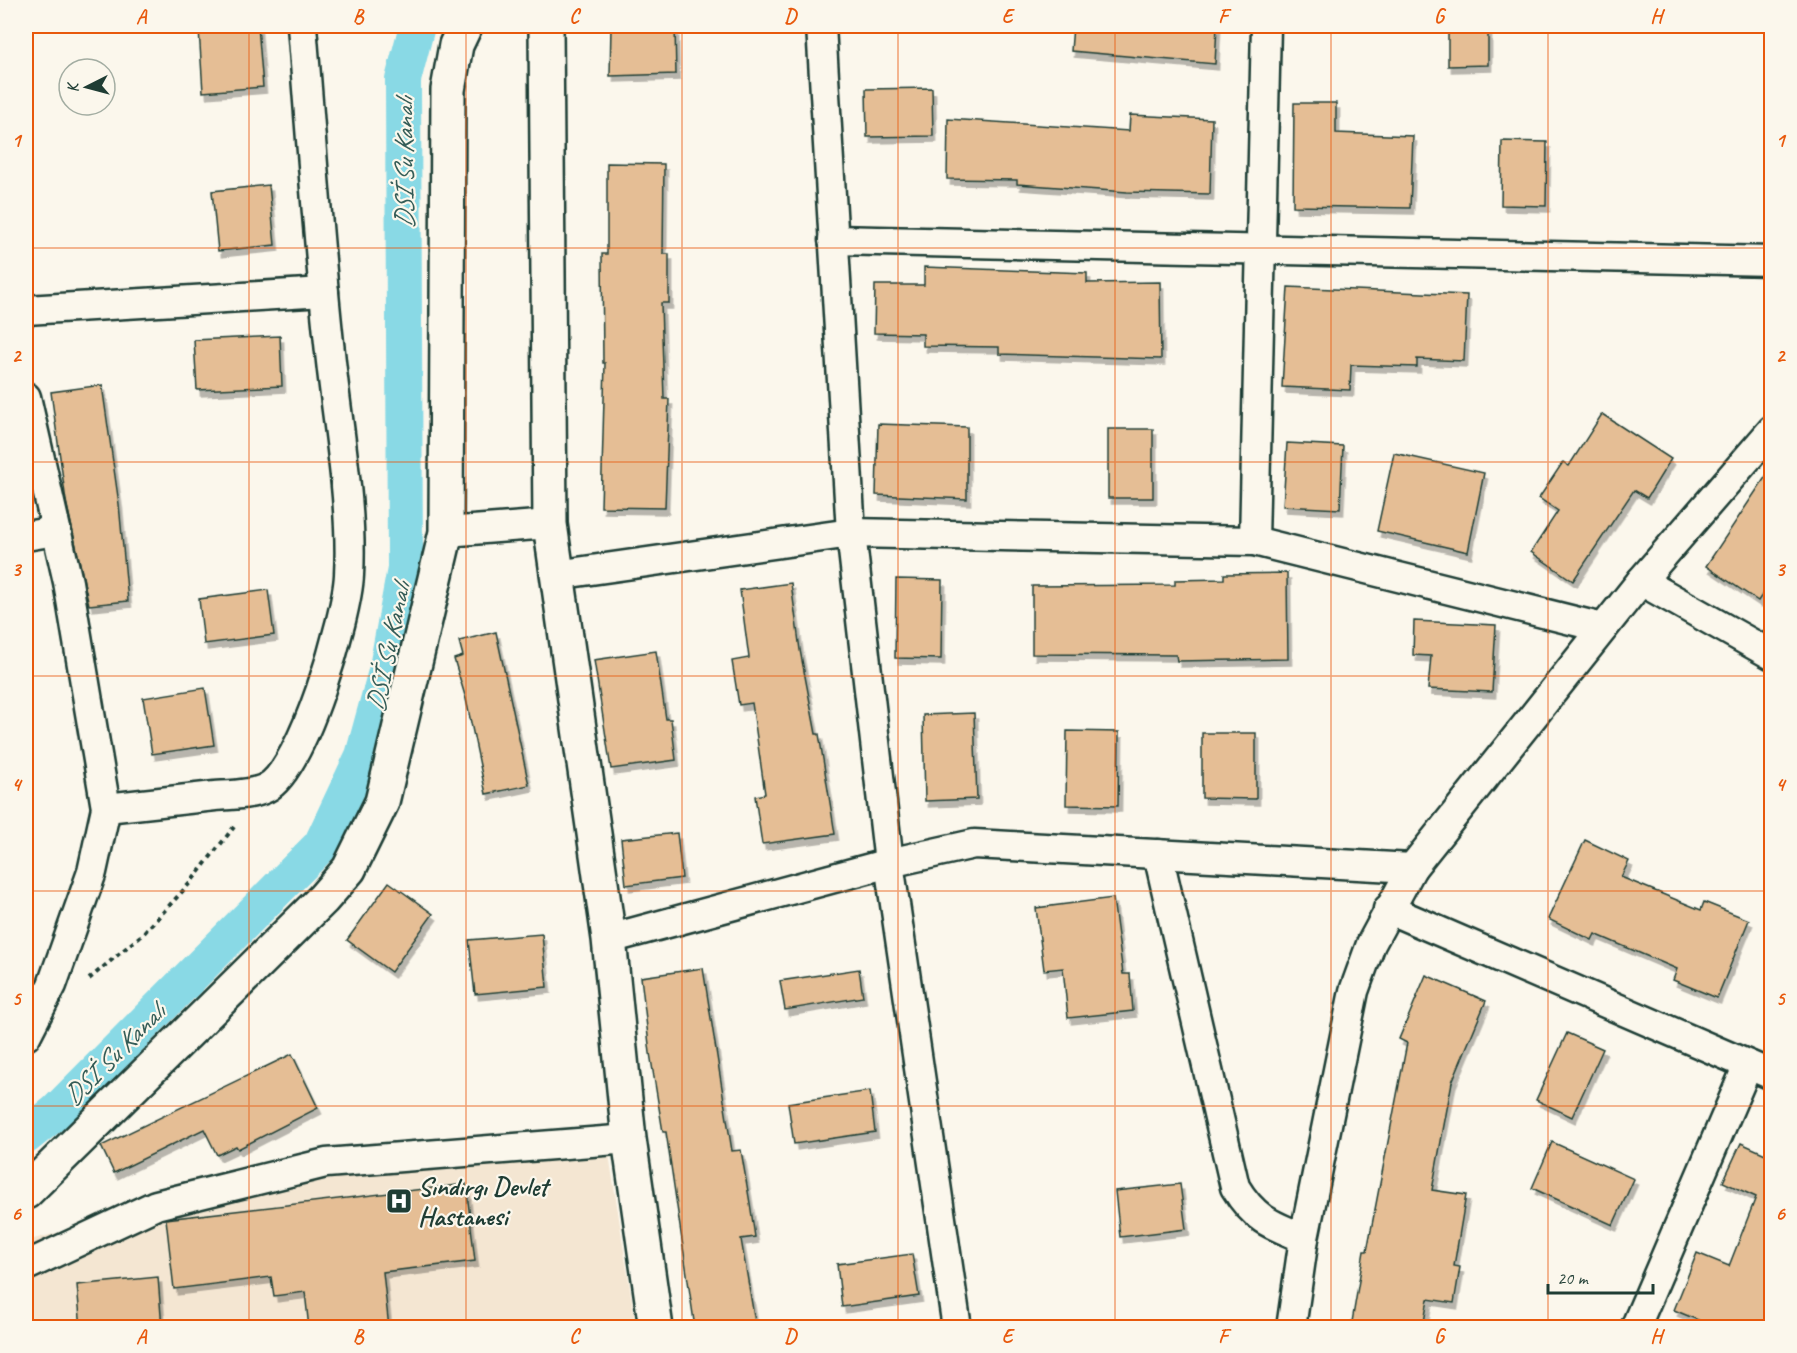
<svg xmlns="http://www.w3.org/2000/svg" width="1797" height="1353" font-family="Caveat,sans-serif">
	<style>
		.built { fill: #f4e6d2 }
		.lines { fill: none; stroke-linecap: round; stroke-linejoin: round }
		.canal { stroke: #89d9e5; stroke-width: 36 }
		.building { fill: #e5be95; stroke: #1f3d34; stroke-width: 1.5; filter: url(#shadow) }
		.street-casing { stroke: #1f3d34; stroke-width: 33 }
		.secondary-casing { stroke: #1f3d34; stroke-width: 38 }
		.path { stroke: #1f3d34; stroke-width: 4; stroke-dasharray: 4.5 4.5; stroke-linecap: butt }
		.street { stroke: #fbf7ec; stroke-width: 28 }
		.secondary { stroke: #fbf7ec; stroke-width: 33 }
		.grid { fill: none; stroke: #e8590c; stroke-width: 1.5; stroke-opacity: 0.55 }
		.labels { text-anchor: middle; stroke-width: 4.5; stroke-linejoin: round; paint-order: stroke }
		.poi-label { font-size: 26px; font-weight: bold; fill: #1f3d34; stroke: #fbf7ec; text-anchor: start }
		.water-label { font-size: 27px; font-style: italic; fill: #345c57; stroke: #fbf7ec }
		.neatline { fill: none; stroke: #e8590c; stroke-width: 2 }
		.grid-label { font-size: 20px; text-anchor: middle; font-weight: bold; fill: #e8590c }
	</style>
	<defs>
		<filter id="shadow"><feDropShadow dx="3.5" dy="6" stdDeviation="0" flood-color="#0004"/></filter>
	</defs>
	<rect width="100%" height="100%" fill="#fbf7ec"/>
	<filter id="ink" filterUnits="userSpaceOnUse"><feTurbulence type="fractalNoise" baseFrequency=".0167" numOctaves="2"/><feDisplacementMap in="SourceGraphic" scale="12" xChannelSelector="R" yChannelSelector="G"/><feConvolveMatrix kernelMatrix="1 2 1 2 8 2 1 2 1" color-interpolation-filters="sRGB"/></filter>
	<g filter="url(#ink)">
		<!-- built -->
		<path class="built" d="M607,1142L636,1327L26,1328V1241L337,1160Z"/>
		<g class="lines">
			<!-- canal -->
			<path class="canal" d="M26,1136L57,1111L321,845L363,756L387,668L405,569L403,80L417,26"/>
		</g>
		<!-- building -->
		<g class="building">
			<path d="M243,26H258L263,87L203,92L199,29Z"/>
			<path d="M611,26H675L676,74L610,76Z"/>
			<path d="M1073,26H1217L1215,64L1071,51Z"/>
			<path d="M1448,26H1488V65L1448,66Z"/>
			<path d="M932,88L933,136L867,137L866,89Z"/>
			<path d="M1294,103H1336V133L1413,136L1410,208L1293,206Z"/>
			<path d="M1130,115L1212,119L1210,194L1127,192L1017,184V180L947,179L948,119L1129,131Z"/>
			<path d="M1502,141L1547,142L1546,206L1501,205Z"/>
			<path d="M607,163L664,164L663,254H669V303H661L664,399H669L665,508L601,507L605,363H603L602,254H607Z"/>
			<path d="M269,185L275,245L218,251L212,191Z"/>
			<path d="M924,267L1087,273V283L1160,282L1161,359L999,354V347L923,346V334L874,333L875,285H924Z"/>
			<path d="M1288,287L1467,295L1464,361L1417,359V367L1351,365L1350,390L1282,387Z"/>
			<path d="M280,336L282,386L197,390L194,340Z"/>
			<path d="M102,385L119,504L128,601L89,605L66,501L51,392Z"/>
			<path d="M1602,414L1671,459L1647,498L1634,490L1573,581L1531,552L1558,511L1539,498L1563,462L1569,466Z"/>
			<path d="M878,424L967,427V499L876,495Z"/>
			<rect x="1108" y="429" width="45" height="69"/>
			<path d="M1287,443L1343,446L1340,509L1283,506Z"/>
			<path d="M1394,453L1484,473L1468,552L1377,531Z"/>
			<path d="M1772,467V580L1758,601L1706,566Z"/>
			<path d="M1287,573L1288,659L1177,661L1176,655L1032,654V586L1175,585V580L1224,579V574Z"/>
			<path d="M896,579L942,580L941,659L895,658Z"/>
			<path d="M791,583L800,650L816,734H819L835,834L762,844L755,796L765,794L752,703L739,705L732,661L749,658L740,590Z"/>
			<path d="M268,590L274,635L204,644L199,599Z"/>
			<path d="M1414,621L1496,625L1492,692L1428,689L1431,656L1413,655Z"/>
			<path d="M496,632L529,785L486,794L466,699L454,659L463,656L459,641Z"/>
			<path d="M656,651L666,719H671L676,760L611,769L594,660Z"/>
			<path d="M205,688L214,745L152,754L143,698Z"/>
			<path d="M974,713L977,799L925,801L923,715Z"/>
			<path d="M1067,731L1119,732L1118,806L1066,805Z"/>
			<path d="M1202,733H1256V799L1202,798Z"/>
			<path d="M677,833L682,878L626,885L621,839Z"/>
			<path d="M1585,840L1629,861L1621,877L1701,910L1704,902L1749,920L1717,998L1673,980L1677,969L1595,934L1592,940L1548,919Z"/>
			<path d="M389,882L433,914L391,972L347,940Z"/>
			<path d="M1113,898L1123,974H1130L1133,1011L1068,1018L1063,968L1044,970L1036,908Z"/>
			<path d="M542,934L547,987L475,994L469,940Z"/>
			<path d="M703,968L732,1151L741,1150L750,1203L755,1237L741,1239L756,1328H695L666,1132H663L650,1053L641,977Z"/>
			<path d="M859,969L863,997L785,1010L780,981Z"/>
			<path d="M1426,975L1486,1001L1452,1082L1432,1190L1466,1195L1454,1266L1460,1267L1454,1303L1428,1299L1423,1328H1351L1364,1251H1367L1407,1043L1399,1039Z"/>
			<path d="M1567,1033L1603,1049L1572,1117L1536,1100Z"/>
			<path d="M292,1054L318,1108L238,1149L236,1146L217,1155L204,1129L114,1173L101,1146Z"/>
			<path d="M870,1091L875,1132L794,1144L788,1103Z"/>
			<path d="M1552,1142L1634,1179L1613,1225L1532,1188Z"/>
			<path d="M1741,1143L1772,1157V1328H1717L1674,1310L1697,1253L1729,1266L1756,1197L1723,1182Z"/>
			<path d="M466,1184L475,1261L383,1272L389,1328H309L305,1292L274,1296L271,1277L174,1289L166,1219Z"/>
			<path d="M1180,1184L1186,1229L1120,1237L1115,1191Z"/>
			<path d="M912,1254L919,1296L842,1307L837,1264Z"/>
			<path d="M158,1277L162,1328H81L77,1285Z"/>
		</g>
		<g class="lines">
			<defs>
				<g id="street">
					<path d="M821,26L851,533L889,863L957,1328"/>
					<path d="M833,240L1772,261"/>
					<path d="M26,310L324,292"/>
					<path d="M26,397L68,582L106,808L92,872L52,985L26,1036"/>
					<path d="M446,532L550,524"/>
					<path d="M26,536L55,531"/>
					<path d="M1254,541L1266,26"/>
					<path d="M556,575L851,533L1254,541L1603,628"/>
					<path d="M1641,581L1772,655"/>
					<path d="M106,808C142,804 179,800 215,796C230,795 252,795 266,788C303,770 347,616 349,575C353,505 337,422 330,352C318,244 311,134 302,26"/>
					<path d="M1158,854L1235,1187C1254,1219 1271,1225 1304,1238"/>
					<path d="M1388,909L1772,1075"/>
					<path d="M609,939L889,863L974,844L1412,868"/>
					<path d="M26,1266L156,1205L326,1163L629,1139"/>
					<path d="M1291,1328L1304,1238L1354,991L1371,944L1412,868L1641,581L1772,430"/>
					<path d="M1635,1328L1748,1065"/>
				</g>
				<g id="secondary">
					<path d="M546,26L550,524L609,939L629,1139L656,1328"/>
					<path d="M26,1192L323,899L349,869L382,802L446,532L448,90L456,45L465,26"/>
				</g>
			</defs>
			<!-- street casing -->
			<use href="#street" class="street-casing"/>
			<!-- secondary casing -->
			<use href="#secondary" class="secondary-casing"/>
			<!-- path -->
			<path class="path" d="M89,979L144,933L190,883L234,827"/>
			<!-- street -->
			<use href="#street" class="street"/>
			<!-- secondary -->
			<use href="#secondary" class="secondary"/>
		</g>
	</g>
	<!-- grid -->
	<path class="grid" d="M249,26V1328M466,26V1328M682,26V1328M898,26V1328M1115,26V1328M1331,26V1328M1548,26V1328M26,248H1772M26,462H1772M26,676H1772M26,891H1772M26,1106H1772"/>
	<!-- icons -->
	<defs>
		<symbol id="hospital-square" viewBox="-11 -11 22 22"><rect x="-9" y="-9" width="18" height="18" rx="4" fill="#1f3d34" stroke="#fbf7ec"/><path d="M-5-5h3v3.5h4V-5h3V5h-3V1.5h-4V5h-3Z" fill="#fff"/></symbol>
	</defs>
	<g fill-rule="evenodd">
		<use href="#hospital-square" x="384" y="1186" width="30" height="30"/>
	</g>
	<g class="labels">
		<!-- poi labels -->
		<g class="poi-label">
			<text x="418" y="1195">Sındırgı Devlet<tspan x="418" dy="30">Hastanesi</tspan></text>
		</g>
		<!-- water labels -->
		<g class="water-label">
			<text transform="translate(404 163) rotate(-90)" y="9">DSİ Su Kanalı</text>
			<text transform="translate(388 647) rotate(-78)" y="9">DSİ Su Kanalı</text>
			<text transform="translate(114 1054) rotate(-45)" y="9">DSİ Su Kanalı</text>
		</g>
	</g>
	<!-- margin -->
	<rect width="1797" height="1353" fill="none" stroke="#fbf7ec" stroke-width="66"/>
	<!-- north arrow -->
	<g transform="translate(87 87) rotate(264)"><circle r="28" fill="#fbf7ec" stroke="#a3ada2" stroke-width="1.5"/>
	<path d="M0-4.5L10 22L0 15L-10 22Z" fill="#1f3d34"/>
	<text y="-9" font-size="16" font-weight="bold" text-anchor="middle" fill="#1f3d34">K</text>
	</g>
	<!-- scale -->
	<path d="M1548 1284v9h105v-9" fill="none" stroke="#1f3d34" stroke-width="3"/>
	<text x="1557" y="1284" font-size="18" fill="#1f3d34" stroke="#fbf7ec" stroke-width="4.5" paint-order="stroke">20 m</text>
	<rect x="33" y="33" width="1731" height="1287" class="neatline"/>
	<g class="grid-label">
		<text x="141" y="23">A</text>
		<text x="358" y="23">B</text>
		<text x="574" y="23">C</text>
		<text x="790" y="23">D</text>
		<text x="1007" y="23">E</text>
		<text x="1223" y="23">F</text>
		<text x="1439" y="23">G</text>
		<text x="1656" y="23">H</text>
		<text x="16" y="147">1</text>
		<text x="1780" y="147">1</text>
		<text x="16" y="362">2</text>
		<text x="1780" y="362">2</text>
		<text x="16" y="576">3</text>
		<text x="1780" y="576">3</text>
		<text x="16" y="791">4</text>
		<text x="1780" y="791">4</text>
		<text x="16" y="1005">5</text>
		<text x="1780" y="1005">5</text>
		<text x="16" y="1220">6</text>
		<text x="1780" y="1220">6</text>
		<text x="141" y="1343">A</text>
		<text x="358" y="1343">B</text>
		<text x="574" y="1343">C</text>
		<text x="790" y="1343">D</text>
		<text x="1007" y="1343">E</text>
		<text x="1223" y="1343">F</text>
		<text x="1439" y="1343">G</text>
		<text x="1656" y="1343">H</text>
	</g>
</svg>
